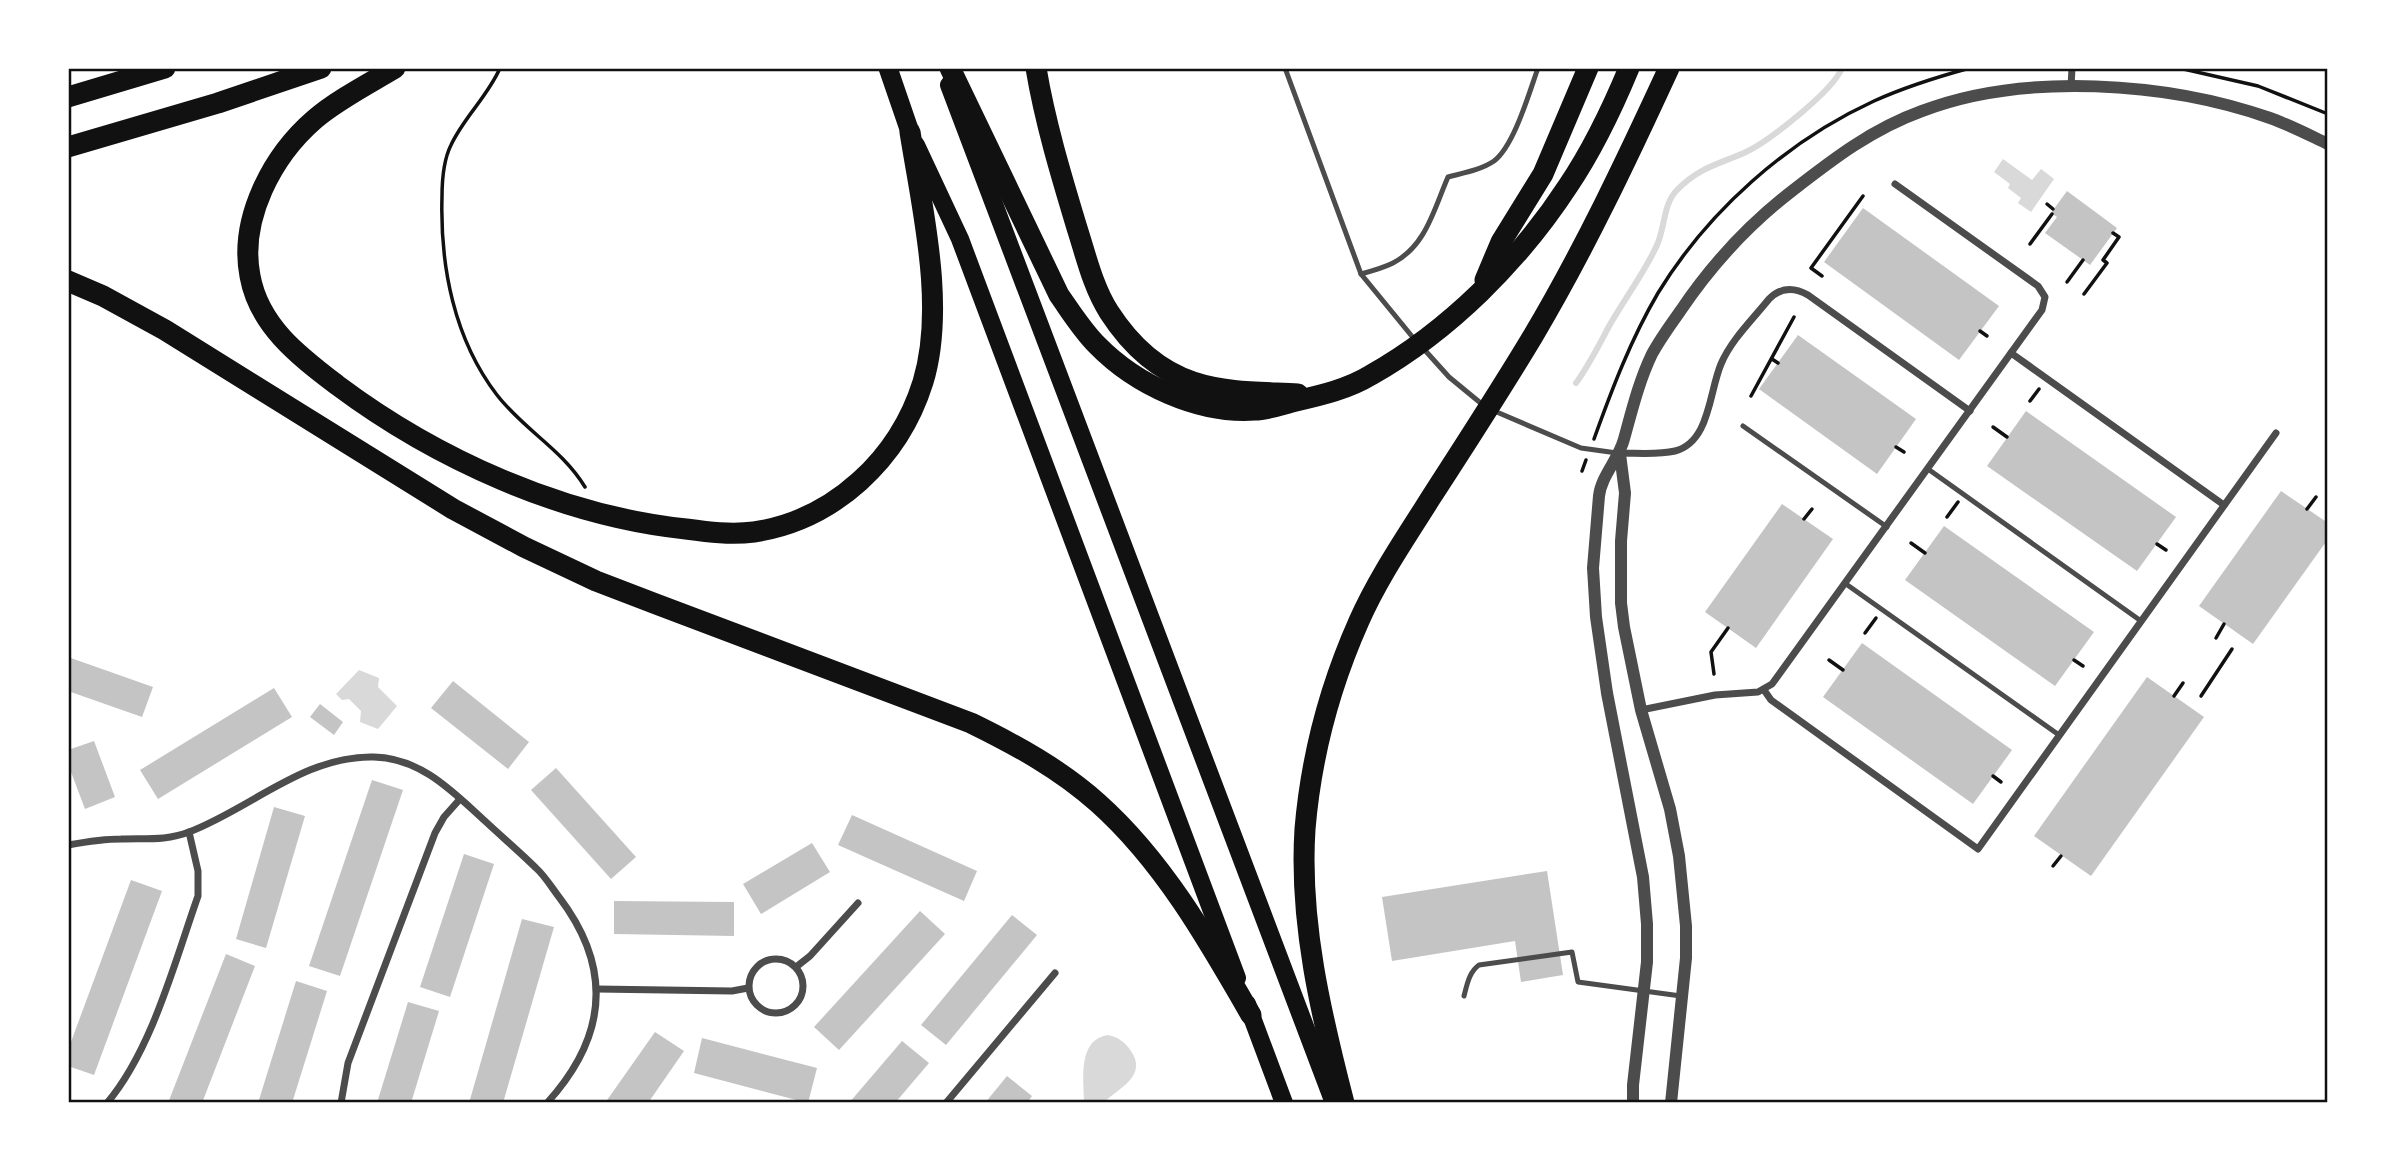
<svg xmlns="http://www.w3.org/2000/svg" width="2396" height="1171" font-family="'Work Sans',sans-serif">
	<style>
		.water { fill: #d9d9d9 }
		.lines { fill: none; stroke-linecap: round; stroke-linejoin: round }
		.stream { stroke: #d9d9d9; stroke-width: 6 }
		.building { fill: #c4c4c4 }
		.path { stroke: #111; stroke-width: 3.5 }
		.service { stroke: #4c4c4c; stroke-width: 5 }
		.minor { stroke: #4c4c4c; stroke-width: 7 }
		.tertiary { stroke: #4c4c4c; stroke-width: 12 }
		.primary { stroke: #111; stroke-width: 18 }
		.trunk { stroke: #111; stroke-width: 19 }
		.motorway { stroke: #111; stroke-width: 21 }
		.neatline { fill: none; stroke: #111; stroke-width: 2.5 }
	</style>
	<rect width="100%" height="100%" fill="#fff"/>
	<!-- water -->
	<g class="water">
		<path d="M2003,159L2032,180L2041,169L2054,179L2031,212L2018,203L2021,198L2008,188L2010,184L1994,172Z"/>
		<path d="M359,670L379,678L378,687L397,706L378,729L360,722L361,711L349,699L342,700L336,694Z"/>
		<path d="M1108,1035C1118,1037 1125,1042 1131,1051C1148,1076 1119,1088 1103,1103H1084C1084,1079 1077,1040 1108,1035Z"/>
	</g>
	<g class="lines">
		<!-- stream -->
		<path class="stream" d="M1576,383C1589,365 1598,347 1608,328C1624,299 1644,274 1657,245C1665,228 1663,204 1677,190C1699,167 1720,164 1746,152C1769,141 1833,91 1842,68"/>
	</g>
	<!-- building -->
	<g class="building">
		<path d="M2067,191L2117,228L2090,265L2045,233L2057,217L2051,213Z"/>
		<path d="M1863,208L1999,306L1959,360L1824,262Z"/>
		<path d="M1798,335L1916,419L1877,474L1759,389Z"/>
		<path d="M2026,411L2176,517L2137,571L1987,466Z"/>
		<path d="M2281,491L2328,523V539L2253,644L2199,606Z"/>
		<path d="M1782,504L1833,539L1756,648L1705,612Z"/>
		<path d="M1944,526L2094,632L2055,686L1905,580Z"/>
		<path d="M1862,643L2012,750L1973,804L1823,697Z"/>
		<path d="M68,657L153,687L142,717L68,691Z"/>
		<path d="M2147,677L2204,717L2091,876L2034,836Z"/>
		<path d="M453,681L529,742L508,769L431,708Z"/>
		<path d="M274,688L292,717L158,799L140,770Z"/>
		<path d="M320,704L343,722L334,735L310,717Z"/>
		<path d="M94,741L115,797L85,809L68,764V750Z"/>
		<path d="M556,768L636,857L611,879L531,790Z"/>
		<path d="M372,780L403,790L340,976L309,966Z"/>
		<path d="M274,807L305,816L266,948L236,939Z"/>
		<path d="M852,815L977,871L964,901L838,845Z"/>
		<path d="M812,843L830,872L761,914L743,884Z"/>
		<path d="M464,854L494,864L450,997L420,987Z"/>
		<path d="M1547,871L1563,975L1521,982L1515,941L1392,961L1382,897Z"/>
		<path d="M131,880L162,891L94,1075L68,1066V1050Z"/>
		<path d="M614,901L734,902V936L614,934Z"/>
		<path d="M920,911L945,934L839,1050L814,1027Z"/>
		<path d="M1012,915L1037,935L946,1045L921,1025Z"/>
		<path d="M522,919L554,927L503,1103H469Z"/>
		<path d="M226,954L255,966L202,1103H168Z"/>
		<path d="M296,981L327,991L292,1103H258Z"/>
		<path d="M408,1002L439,1011L411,1103H377Z"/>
		<path d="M655,1032L684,1051L648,1103H605Z"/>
		<path d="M702,1038L817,1068L808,1103L694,1073Z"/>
		<path d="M902,1041L929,1063L895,1103H849Z"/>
		<path d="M1007,1076L1032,1096L1027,1103H985Z"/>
	</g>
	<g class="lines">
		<!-- path -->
		<g class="path">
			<path d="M500,68C488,96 464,117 451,145C443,161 442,180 442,197C440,266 454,339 497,395C524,430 562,449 585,487"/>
			<path d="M2179,68L2258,86L2328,114"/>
			<path d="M2047,204L2053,209"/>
			<path d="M2030,244L2052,214"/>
			<path d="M1822,276L1811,268L1863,196"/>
			<path d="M2067,282L2083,260"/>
			<path d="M2084,294L2107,263L2103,260L2119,237L2113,233"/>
			<path d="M1980,331L1987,336"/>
			<path d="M1772,359L1778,363"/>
			<path d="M1751,396L1794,317"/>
			<path d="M2030,401L2039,389"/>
			<path d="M1993,427L2007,437"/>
			<path d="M1594,439C1612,389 1631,339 1658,293C1708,211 1787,141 1874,101C1905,87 1937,77 1970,68"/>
			<path d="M1896,447L1904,452"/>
			<path d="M1582,471L1586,460"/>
			<path d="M2307,509L2316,497"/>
			<path d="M1947,517L1958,502"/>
			<path d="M1804,519L1812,509"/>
			<path d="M1911,543L1925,553"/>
			<path d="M2157,544L2166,550"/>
			<path d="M1865,633L1876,618"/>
			<path d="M2216,638L2224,624"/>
			<path d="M1829,660L1843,670"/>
			<path d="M2074,660L2083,666"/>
			<path d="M1714,674L1711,652L1728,628"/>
			<path d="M2174,696L2183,683"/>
			<path d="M2201,696L2232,649"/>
			<path d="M1993,776L2001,782"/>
			<path d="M2053,866L2061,856"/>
		</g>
		<!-- service -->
		<g class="service">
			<path d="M1285,68L1361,274L1415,340"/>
			<path d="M1361,274C1372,271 1383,268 1393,263C1426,246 1434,209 1448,177C1463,173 1481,170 1494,161C1514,146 1529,93 1538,68"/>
			<path d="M1422,347L1449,377L1483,405"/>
			<path d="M1492,410L1581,448L1617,453"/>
			<path d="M1743,426L1887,527"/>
			<path d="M1928,469L2141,621"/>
			<path d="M1846,584L2059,735"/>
			<path d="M1464,996C1467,985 1469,972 1479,965L1572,952L1578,982L1681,996"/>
		</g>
		<!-- minor -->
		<g class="minor">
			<path d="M2071,87L2072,68"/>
			<path d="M2011,353L2224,505"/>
			<path d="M1620,453C1638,453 1658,455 1675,451C1710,442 1709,392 1721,364C1731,340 1753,319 1769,299C1781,287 1794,287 1808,295L1970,411"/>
			<path d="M1764,690L1771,700L1978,849L2276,433"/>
			<path d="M1641,710L1715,695L1758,692L1772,684L2042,310L2045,297L2038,286L1895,184"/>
			<path d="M68,845C85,842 104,839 121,839C145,838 166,841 189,832C250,809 305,755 374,757C421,758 453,792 485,821C502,837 520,852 536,868C545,876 552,888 559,897C613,968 607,1037 547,1103"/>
			<circle cx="776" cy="986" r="27"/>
			<path d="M796,967L810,956L858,903"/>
			<path d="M597,989L732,991L748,988"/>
			<path d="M107,1103C152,1050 175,961 198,896V871L189,832"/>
			<path d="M341,1103L348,1063L435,833L444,817L460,799"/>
			<path d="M946,1103L1055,973"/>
		</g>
		<!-- tertiary -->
		<g class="tertiary">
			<path d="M1620,454L1625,493L1621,541V603L1624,627L1641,710L1670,809L1679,856L1686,926V958L1671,1103"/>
			<path d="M1633,1103V1085L1647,962V924L1643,877L1607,693L1596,617L1593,568L1599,496C1601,476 1619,459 1624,439C1632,410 1639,381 1652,354C1660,339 1671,324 1681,310C1712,264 1748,225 1792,191C1833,159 1872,129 1922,111C2024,72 2167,82 2270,118C2290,125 2309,135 2328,144"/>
		</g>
		<!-- primary -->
		<g class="primary">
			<path d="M949,85L1334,1103"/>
			<path d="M916,145L960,239L1237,978"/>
			<path d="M1247,1004L1284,1103"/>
		</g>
		<!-- trunk -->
		<path class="trunk" d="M888,68L910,132"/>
		<!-- motorway -->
		<g class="motorway">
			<path d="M395,68C370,83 337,100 315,119C272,156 239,219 250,276C259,326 299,356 337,385C436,459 562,516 686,529C708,532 731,535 754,532C834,520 899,459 923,382C946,307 922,208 910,132"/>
			<path d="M950,68L1059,295C1071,312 1082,330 1097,345C1136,385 1199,414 1255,410C1268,410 1283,404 1296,401C1322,395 1348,389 1371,375C1449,331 1519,261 1568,186C1593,149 1612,109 1629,68"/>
			<path d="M1036,68C1045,122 1061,175 1077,228C1086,256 1093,287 1109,312C1129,343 1157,370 1193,382C1226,393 1263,392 1298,394"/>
			<path d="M68,97L165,68"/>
			<path d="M68,147L218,103L321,68"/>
			<path d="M1485,280L1501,242L1543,174L1588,68"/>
			<path d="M68,281L103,296L165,330L453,509L524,547L596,581L656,604L971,723C1016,745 1060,769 1098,803C1163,861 1208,940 1251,1015"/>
			<path d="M1344,1103C1321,1014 1299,922 1305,829C1311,758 1330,686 1359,621C1378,578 1405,539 1430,499C1465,445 1500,391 1533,336C1584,250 1627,159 1669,68"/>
		</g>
	</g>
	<!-- border -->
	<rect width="2396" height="1171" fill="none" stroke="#ffffff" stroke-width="140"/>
	<rect x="70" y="70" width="2256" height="1031" class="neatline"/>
</svg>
